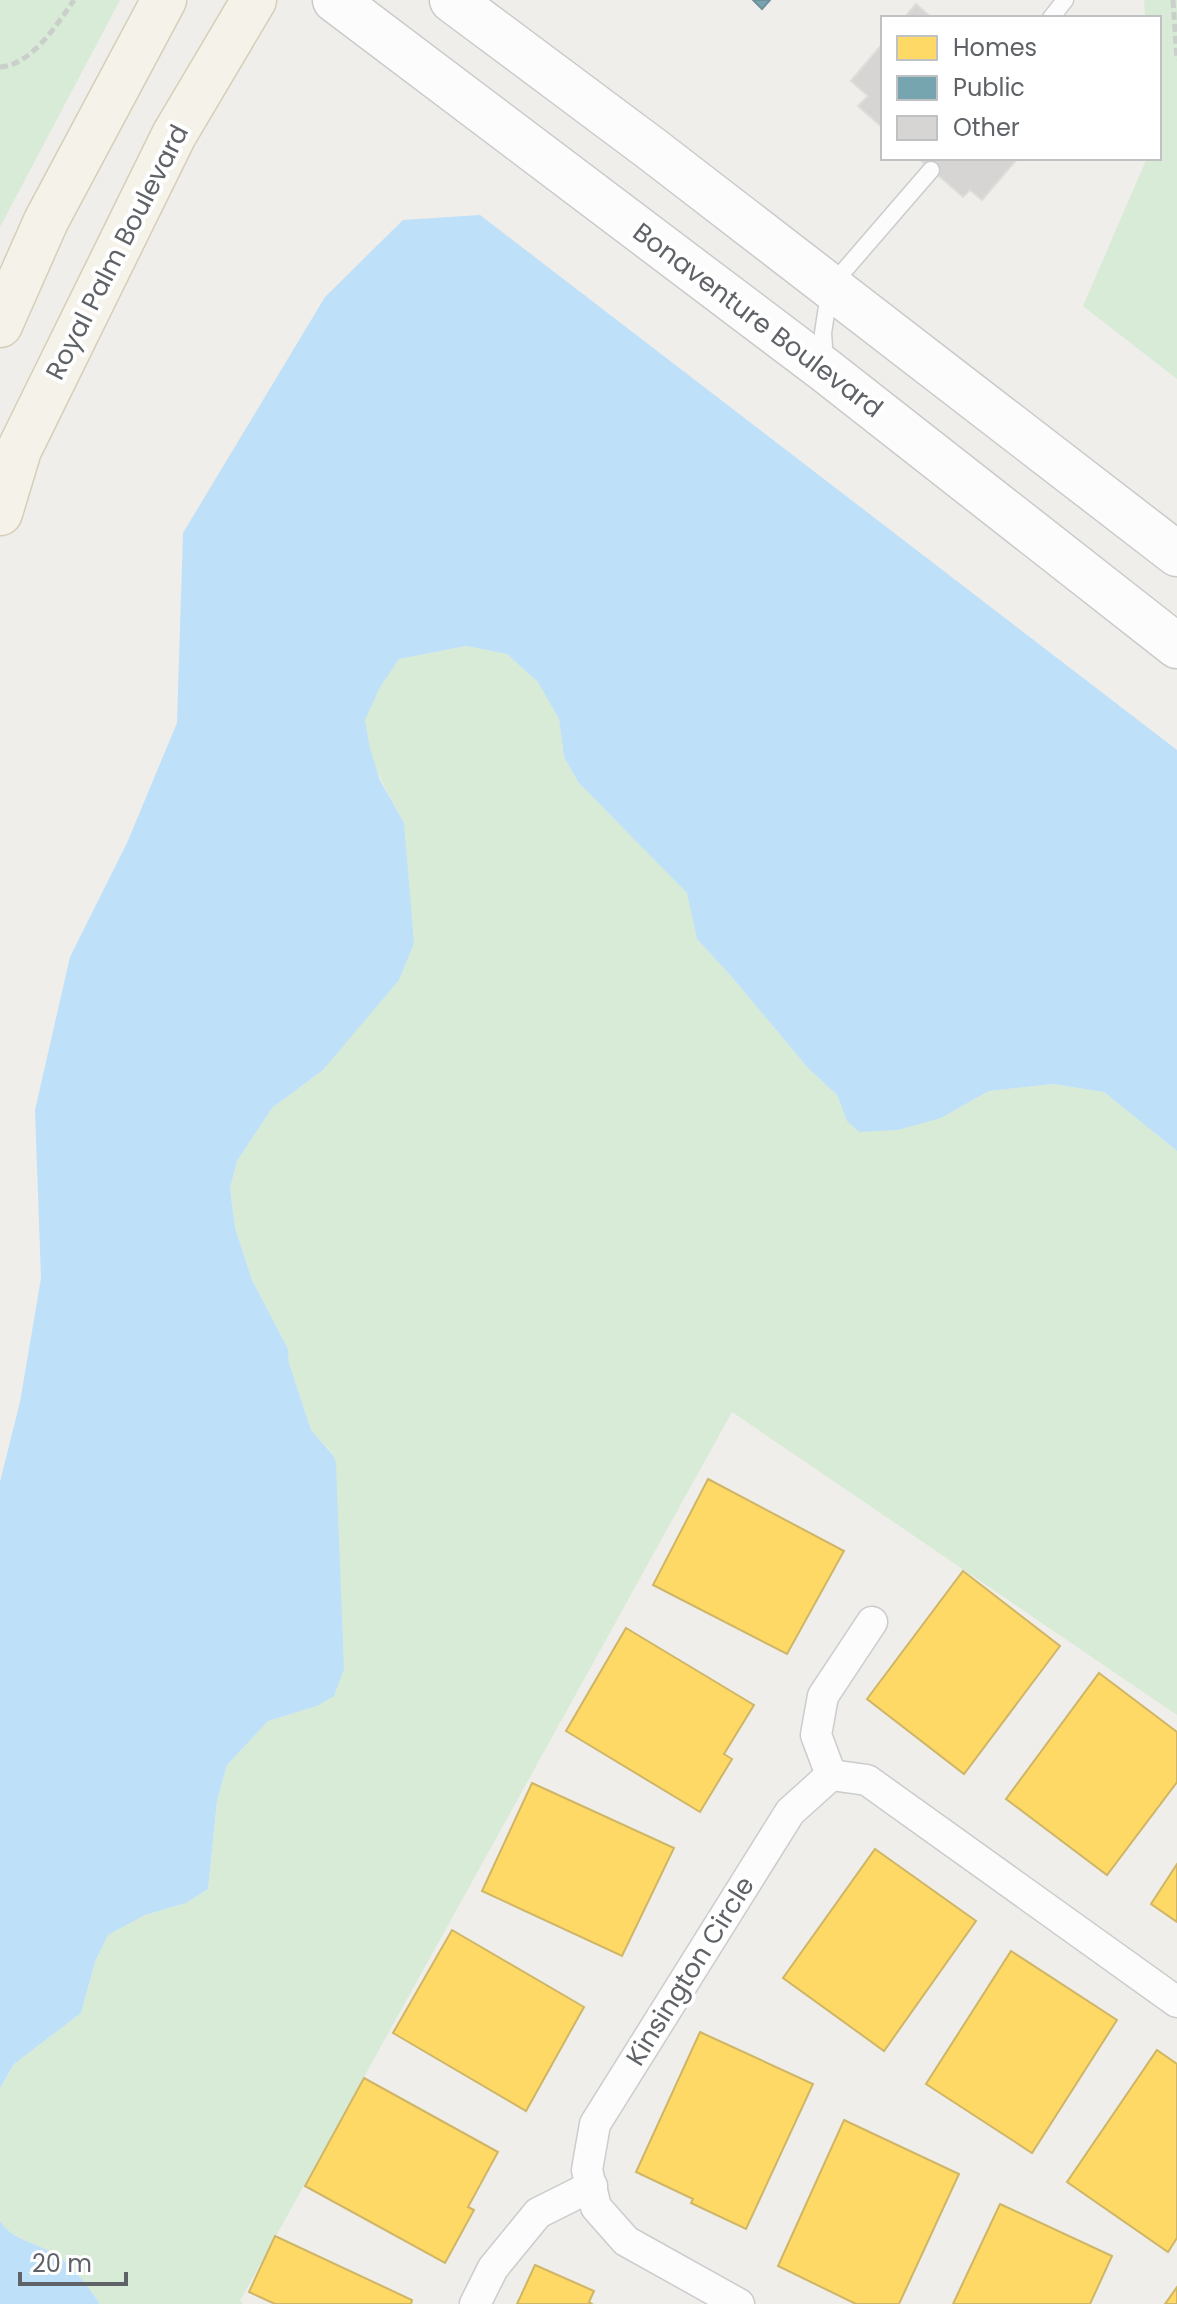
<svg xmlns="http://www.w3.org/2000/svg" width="1177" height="2304" font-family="Poppins,sans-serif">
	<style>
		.green { fill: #d8ebd6 }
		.water { fill: #bfe0f9 }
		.homes { fill: #ffd966; stroke: #cfb667; stroke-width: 2 }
		.public { fill: #76a5af; stroke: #6f919a; stroke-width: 2 }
		.building { fill: #d6d5d3; stroke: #deddd9; stroke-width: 2 }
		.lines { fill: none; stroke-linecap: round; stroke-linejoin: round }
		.lane-casing { stroke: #cbcccc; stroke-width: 19 }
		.street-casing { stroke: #cbcccc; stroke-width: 33 }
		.secondary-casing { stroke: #cacacb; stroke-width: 47 }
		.primary-casing { stroke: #d7ceb8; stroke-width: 47 }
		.path { stroke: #cacfcc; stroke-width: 5; stroke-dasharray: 8 4; stroke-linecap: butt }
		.lane { stroke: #fdfcfc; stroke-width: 16 }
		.street { stroke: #fdfcfc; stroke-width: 30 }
		.secondary { stroke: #fdfcfc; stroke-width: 44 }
		.primary { stroke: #f4f2e9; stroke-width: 44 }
		.labels { text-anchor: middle; stroke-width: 8; stroke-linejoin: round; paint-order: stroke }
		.street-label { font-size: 26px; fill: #5f6368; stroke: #fff }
	</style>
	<rect width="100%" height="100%" fill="#efeeea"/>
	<!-- green -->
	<g class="green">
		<path d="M0,0H120L0,227Z"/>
		<path d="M1144,0H1177V379L1083,306L1147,158H1159V18H1145Z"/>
		<path d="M466,646L507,654L539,682L559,719L564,757L578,782L688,893L697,939L731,976L808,1068L837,1095L847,1121L941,1118L989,1091L1053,1084L1104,1092L1177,1151V1715L732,1412L240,2301L243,2304H100C86,2284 74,2266 53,2253C34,2242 12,2240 0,2221V2088L14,2064L81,2013L95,1962L108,1935L145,1915L186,1903L208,1889L217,1801L227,1765L268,1721L317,1706L333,1454L311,1430L289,1363L288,1349L252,1280L235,1228L230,1188L237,1161L272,1108L323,1070L404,823C391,799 360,746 365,719C369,698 387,676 399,659Z"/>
	</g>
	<!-- water -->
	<g class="water">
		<path d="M480,215L1177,750V1151L1104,1092L1053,1084L989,1091L941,1118L898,1130L859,1132L847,1121L837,1095L808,1068L731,976L697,939L687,893L578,782L564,757L559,719L538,682L507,654L466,646L399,659L380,687L365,720L370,749L380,780L404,823L414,943L399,980L323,1070L272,1108L237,1161L230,1188L235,1228L252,1280L288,1349L289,1363L311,1430L333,1455L336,1463L344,1669L334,1696L317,1706L268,1721L227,1765L217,1801L208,1889L186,1903L145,1915L108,1935L95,1962L81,2013L14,2064L0,2088V1482L20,1402L41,1278L35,1110L70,957L127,843L177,723L183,533L325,297L403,220Z"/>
		<path d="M0,2221C12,2240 34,2242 53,2253C74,2266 86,2284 100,2304H0Z"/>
	</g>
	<!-- homes -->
	<g class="homes">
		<path d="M708,1479L844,1551L787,1654L653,1585Z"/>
		<path d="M963,1571L1060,1646L964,1774L867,1699Z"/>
		<path d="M626,1628L754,1705L724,1754L732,1759L700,1812L566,1731Z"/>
		<path d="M1099,1673L1177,1732V1782L1107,1875L1006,1799Z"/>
		<path d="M532,1783L674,1848L622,1956L482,1891Z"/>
		<path d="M875,1849L976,1921L884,2051L783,1978Z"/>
		<path d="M1177,1864V1922L1151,1904Z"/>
		<path d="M452,1930L584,2007L526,2111L393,2033Z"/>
		<path d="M1011,1951L1117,2020L1032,2153L926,2084Z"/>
		<path d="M700,2032L813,2084L746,2229L691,2203L693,2199L636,2172Z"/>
		<path d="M1157,2050L1177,2064V2238L1168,2252L1067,2182Z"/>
		<path d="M364,2078L498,2152L468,2207L474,2210L445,2263L305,2186Z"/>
		<path d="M844,2120L959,2174L899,2304H856L778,2266Z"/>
		<path d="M1000,2204L1112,2256L1090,2304H953Z"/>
		<path d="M275,2236L412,2300L411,2304H275L249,2292Z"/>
		<path d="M535,2265L594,2291L589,2302L592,2304H517Z"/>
		<path d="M1177,2287V2304H1165Z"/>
	</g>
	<!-- public -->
	<path class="public" d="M753,0H770L762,9Z"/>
	<!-- building -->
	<g class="building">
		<path d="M916,4L932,18H904Z"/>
		<path d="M883,43V128L858,106L868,96L851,81Z"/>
		<path d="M918,158H1018L982,200L970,190L963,197Z"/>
	</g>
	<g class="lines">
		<defs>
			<g id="lane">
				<path d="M1051,18L1065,0"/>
				<path d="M825,362L823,333L830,287L931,170"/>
			</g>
			<g id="street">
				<path d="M831,1775L816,1735L823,1696L872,1622"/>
				<path d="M475,2304L493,2268L538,2213L592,2186"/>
				<path d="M739,2304L626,2241L596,2207L587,2170L595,2124L790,1812L831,1775L867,1780L1177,2002"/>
			</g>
			<g id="secondary">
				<path d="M335,0L825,370L1177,646"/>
				<path d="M452,0L653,150L1177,554"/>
			</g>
			<g id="primary">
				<path d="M0,325L46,221L164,0"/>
				<path d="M0,513L19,450L174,135L254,0"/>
			</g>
		</defs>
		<!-- lane casing -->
		<use href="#lane" class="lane-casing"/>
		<!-- street casing -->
		<use href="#street" class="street-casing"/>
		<!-- secondary casing -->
		<use href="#secondary" class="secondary-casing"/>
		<!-- primary casing -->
		<use href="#primary" class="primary-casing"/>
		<!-- path -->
		<g class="path">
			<path d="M1173,0L1177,60"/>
			<path d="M0,67C32,65 57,24 74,0"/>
		</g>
		<!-- lane -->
		<use href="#lane" class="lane"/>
		<!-- street -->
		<use href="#street" class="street"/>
		<!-- secondary -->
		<use href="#secondary" class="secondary"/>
		<!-- primary -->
		<use href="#primary" class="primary"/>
	</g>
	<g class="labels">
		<!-- street labels -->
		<g class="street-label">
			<text transform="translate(117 252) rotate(-63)" y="9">Royal Palm Boulevard</text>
			<text transform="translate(758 320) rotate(37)" y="9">Bonaventure Boulevard</text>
			<text transform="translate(690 1971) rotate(-58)" y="9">Kinsington Circle</text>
		</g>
	</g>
	<!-- legend -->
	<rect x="881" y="16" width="280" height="144" fill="#ffffff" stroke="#bfc1c3" stroke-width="2"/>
	<rect x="897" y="36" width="40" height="24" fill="#ffd966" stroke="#bfc1c3" stroke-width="2"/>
	<text x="953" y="56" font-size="24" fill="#5f6368">Homes</text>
	<rect x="897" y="76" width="40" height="24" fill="#76a5af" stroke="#bfc1c3" stroke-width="2"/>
	<text x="953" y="96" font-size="24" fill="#5f6368">Public</text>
	<rect x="897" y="116" width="40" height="24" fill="#d6d5d3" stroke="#bfc1c3" stroke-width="2"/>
	<text x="953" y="136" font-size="24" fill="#5f6368">Other</text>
	<!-- scale -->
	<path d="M20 2272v12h106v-12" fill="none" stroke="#5f6368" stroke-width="4"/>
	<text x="32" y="2272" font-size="24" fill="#5f6368" stroke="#ffffff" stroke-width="6" paint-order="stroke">20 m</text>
</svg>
